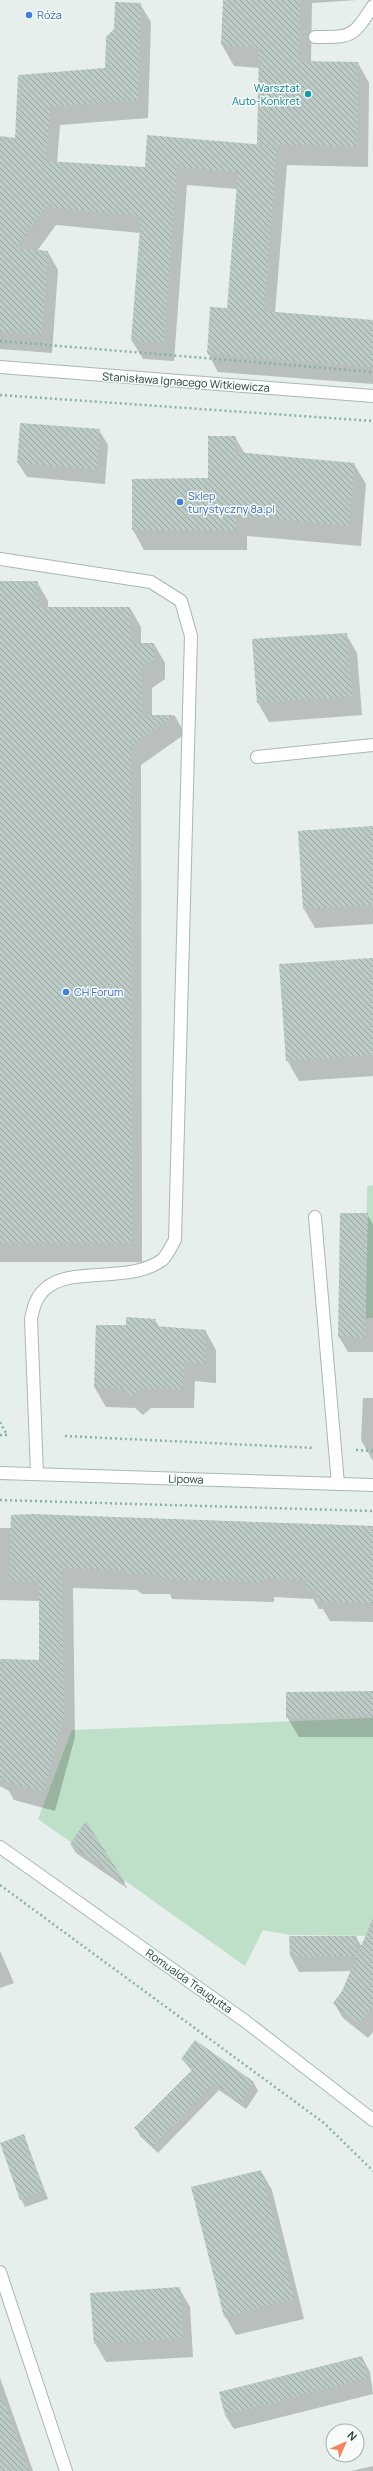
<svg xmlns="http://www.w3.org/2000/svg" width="373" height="2471" font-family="Manrope,sans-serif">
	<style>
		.green { fill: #bfe0c8 }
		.shadow { fill: #0003 }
		.building { fill: url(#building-back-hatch) }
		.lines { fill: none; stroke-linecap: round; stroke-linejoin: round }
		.service-casing { stroke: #a8b8b2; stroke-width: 14 }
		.minor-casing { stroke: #a8b8b2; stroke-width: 14 }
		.tertiary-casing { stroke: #a8b8b2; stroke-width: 14 }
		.secondary-casing { stroke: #a4bbb3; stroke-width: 14 }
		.path { stroke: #86b3a5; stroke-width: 2.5; stroke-dasharray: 2 3; stroke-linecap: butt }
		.service { stroke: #fff; stroke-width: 12 }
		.minor { stroke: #fff; stroke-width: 12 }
		.tertiary { stroke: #fff; stroke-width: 12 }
		.secondary { stroke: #fff; stroke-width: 12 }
		.shop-dot { fill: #3f7fe0; stroke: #f7fbf9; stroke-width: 1.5 }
		.culture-dot { fill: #0f9aa8; stroke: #f7fbf9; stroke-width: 1.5 }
		.labels { text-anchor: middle; stroke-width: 3; stroke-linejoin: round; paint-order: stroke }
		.shop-label { font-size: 11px; fill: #366cbe; stroke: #f7fbf9; text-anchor: start }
		.culture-label { font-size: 11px; fill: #0d838f; stroke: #f7fbf9; text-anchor: end }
		.street-label { font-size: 11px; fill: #24423a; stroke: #f7fbf9 }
	</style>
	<defs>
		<pattern id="building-back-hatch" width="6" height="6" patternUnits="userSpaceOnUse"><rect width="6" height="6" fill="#bbcac4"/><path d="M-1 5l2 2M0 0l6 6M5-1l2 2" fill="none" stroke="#98a6a0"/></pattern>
	</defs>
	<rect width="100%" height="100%" fill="#e6efeb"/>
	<!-- green -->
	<g class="green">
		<path d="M373,1185V1318H366L367,1186Z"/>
		<path d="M373,1718V1936L291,1935L263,1930L245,1966L38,1819L72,1730Z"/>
	</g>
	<!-- shadow -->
	<g class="shadow">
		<path d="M224,0H357L312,3L311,62L358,63L369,83L368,167L287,165L275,313L373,321V384L218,372L208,353L228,309L237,189L187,185L174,361L143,359L132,341L141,233L56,225L37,251L48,252L58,270L52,353L0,349V137L16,139L19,76L106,68L140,4L151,22L148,118L60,125L57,163L146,169L259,145L260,68L234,66L222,45Z"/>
		<path d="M99,430L108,445L105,484L27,477L18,463Z"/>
		<path d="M235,437L245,454L354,464L366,484L361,546L247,536V550H144L133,530L209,479Z"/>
		<path d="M0,582H37L48,601V608H130L141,627V644H154L165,663V679L152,688V716H175L185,734L141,765L142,1262H0Z"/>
		<path d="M346,634L357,653L362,715L269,722L258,703Z"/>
		<path d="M373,827V924L315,928L304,909L299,831Z"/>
		<path d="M373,959V1076L299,1081L287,1060Z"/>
		<path d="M367,1214L373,1224V1352H348L339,1337Z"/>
		<path d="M155,1320L160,1328L205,1330L216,1350V1383L195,1381L194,1408H151L143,1415L135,1408L106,1407L95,1388L96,1326H127Z"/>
		<path d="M363,1398H373V1461L361,1440Z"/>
		<path d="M32,1515L373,1526V1622L330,1621L323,1609H319L313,1599L274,1597V1602L172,1599L170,1594H142L137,1590L73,1588L75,1737L55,1811L14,1800L9,1791L0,1786V1660L40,1661V1601L0,1600V1528H11Z"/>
		<path d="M373,1692V1737H299L287,1717Z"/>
		<path d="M86,1823L124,1883L128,1889L76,1853L71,1845Z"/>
		<path d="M290,1937H356L362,1947L373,1938V2032L368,2038L343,2018L334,2003L343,1991L351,1971L299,1972L291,1957Z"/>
		<path d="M0,1951L14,1983L0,1988Z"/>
		<path d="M195,2041L254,2083L258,2091L246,2109L219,2090L158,2153L140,2136L136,2128L192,2071L182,2059Z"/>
		<path d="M24,2136L48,2199L25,2207L21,2199Z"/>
		<path d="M261,2171L272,2190L304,2319L236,2335L225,2316Z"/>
		<path d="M179,2288L190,2307L193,2357L106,2362L95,2343Z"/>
		<path d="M362,2357L370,2372L373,2394L234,2429L225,2415Z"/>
		<path d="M0,2378L33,2471H0Z"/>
		<path d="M373,2466V2471H351Z"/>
	</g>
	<!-- building -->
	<g class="building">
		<path d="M223,0H300L299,61L358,62L357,146L257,144L259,48L221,45Z"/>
		<path d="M115,2L141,3L138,100L50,107L46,161L145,167L147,135L277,146L264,311L373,320V367L207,354L210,307L227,308L238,172L177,167L164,343L131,341L141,216L46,207L15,248L48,251L42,335L0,332V136L15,138L18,75L105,68L106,37L114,29Z"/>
		<path d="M20,423L100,429L97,469L17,463Z"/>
		<path d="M208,436H236V452L355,463L349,526L236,515V530H132V479L208,478Z"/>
		<path d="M0,581H38V607H130L131,643H154V659L141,669L142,715H175L131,746L132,1243H0Z"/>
		<path d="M347,633L352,696L257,703L252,639Z"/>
		<path d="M373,826V905L303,909L298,831Z"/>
		<path d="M373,958V1055L286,1061L279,964Z"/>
		<path d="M340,1213H368L365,1337H338Z"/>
		<path d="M126,1317L156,1319L155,1326L206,1330L205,1364L184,1362L183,1389H140L132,1397L123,1389L94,1388L96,1325H126Z"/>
		<path d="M32,1514L369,1526L370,1530H373V1603L317,1601V1590L306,1589V1580L263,1578V1582L160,1579V1575L130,1574L127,1573V1570L62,1568L64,1717L44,1792L0,1780V1659L39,1660V1582L9,1581L11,1515Z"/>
		<path d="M373,1691V1717L286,1718V1692Z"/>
		<path d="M86,1821L125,1882V1883L70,1844Z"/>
		<path d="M373,1918V2006L359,2024L333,2003L342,1991L357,1956L290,1957L289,1936H357V1956Z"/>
		<path d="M195,2040L254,2082L241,2102L214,2083L153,2146L134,2128L194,2068L181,2059Z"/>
		<path d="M24,2134L44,2191L20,2200L0,2143Z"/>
		<path d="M261,2170L294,2299L224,2317L191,2187Z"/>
		<path d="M180,2287L183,2338L94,2344L90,2293Z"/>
		<path d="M362,2356L368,2378L225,2415L219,2392Z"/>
		<path d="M3,2399L29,2471H0V2400Z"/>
	</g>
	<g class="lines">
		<defs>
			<g id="service">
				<path d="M315,37C352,37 352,38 373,6"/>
				<path d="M0,559L151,582L181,601L191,636L175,1240C171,1246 167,1256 162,1260C128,1285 68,1264 43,1291C35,1299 33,1310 31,1319L37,1474"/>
				<path d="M257,757L373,745"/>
				<path d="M315,1217L338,1484"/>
				<path d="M0,2272L66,2471"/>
			</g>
			<path id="minor" d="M0,367L373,396"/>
			<path id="tertiary" d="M0,1473L373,1485"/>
			<path id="secondary" d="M0,1847L245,2021L373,2120"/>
		</defs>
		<!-- service casing -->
		<use href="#service" class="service-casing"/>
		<!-- minor casing -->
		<use href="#minor" class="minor-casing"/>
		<!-- tertiary casing -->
		<use href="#tertiary" class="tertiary-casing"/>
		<!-- secondary casing -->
		<use href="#secondary" class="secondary-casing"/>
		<!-- path -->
		<g class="path">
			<path d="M0,341L373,372"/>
			<path d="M0,395L373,421"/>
			<path d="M0,1422L7,1435"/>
			<path d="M0,1435H7"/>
			<path d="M65,1436L315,1448"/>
			<path d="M356,1450L373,1451"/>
			<path d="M0,1500L373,1511"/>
			<path d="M0,1885L324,2123L373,2171"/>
		</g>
		<!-- service -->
		<use href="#service" class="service"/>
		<!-- minor -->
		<use href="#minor" class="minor"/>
		<!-- tertiary -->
		<use href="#tertiary" class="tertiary"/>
		<!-- secondary -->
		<use href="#secondary" class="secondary"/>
	</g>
	<!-- markers -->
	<g class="shop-dot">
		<circle cx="29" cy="15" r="4"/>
		<circle cx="180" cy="502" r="4"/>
		<circle cx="66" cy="992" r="4"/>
	</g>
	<circle class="culture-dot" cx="308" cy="94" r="4"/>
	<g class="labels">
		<!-- shop labels -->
		<g class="shop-label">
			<text x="37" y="19">Róża</text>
			<text x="188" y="500">Sklep<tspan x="188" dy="13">turystyczny 8a.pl</tspan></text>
			<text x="74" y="996">CH Forum</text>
		</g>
		<!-- culture labels -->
		<g class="culture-label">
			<text x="300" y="92">Warsztat<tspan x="300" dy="13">Auto-Konkret</tspan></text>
		</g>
		<!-- street labels -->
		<g class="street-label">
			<text transform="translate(186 382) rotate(4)" y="4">Stanisława Ignacego Witkiewicza</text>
			<text transform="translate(186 1479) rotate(2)" y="4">Lipowa</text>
			<text transform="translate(189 1981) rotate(35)" y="4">Romualda Traugutta</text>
		</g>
	</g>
	<!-- north arrow -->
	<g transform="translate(345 2443) rotate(45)"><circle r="19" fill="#f7fbf9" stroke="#a3b1ad"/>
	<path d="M0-3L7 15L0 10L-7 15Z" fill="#f4845f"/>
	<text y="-6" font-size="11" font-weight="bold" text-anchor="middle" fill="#24423a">N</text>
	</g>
</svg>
